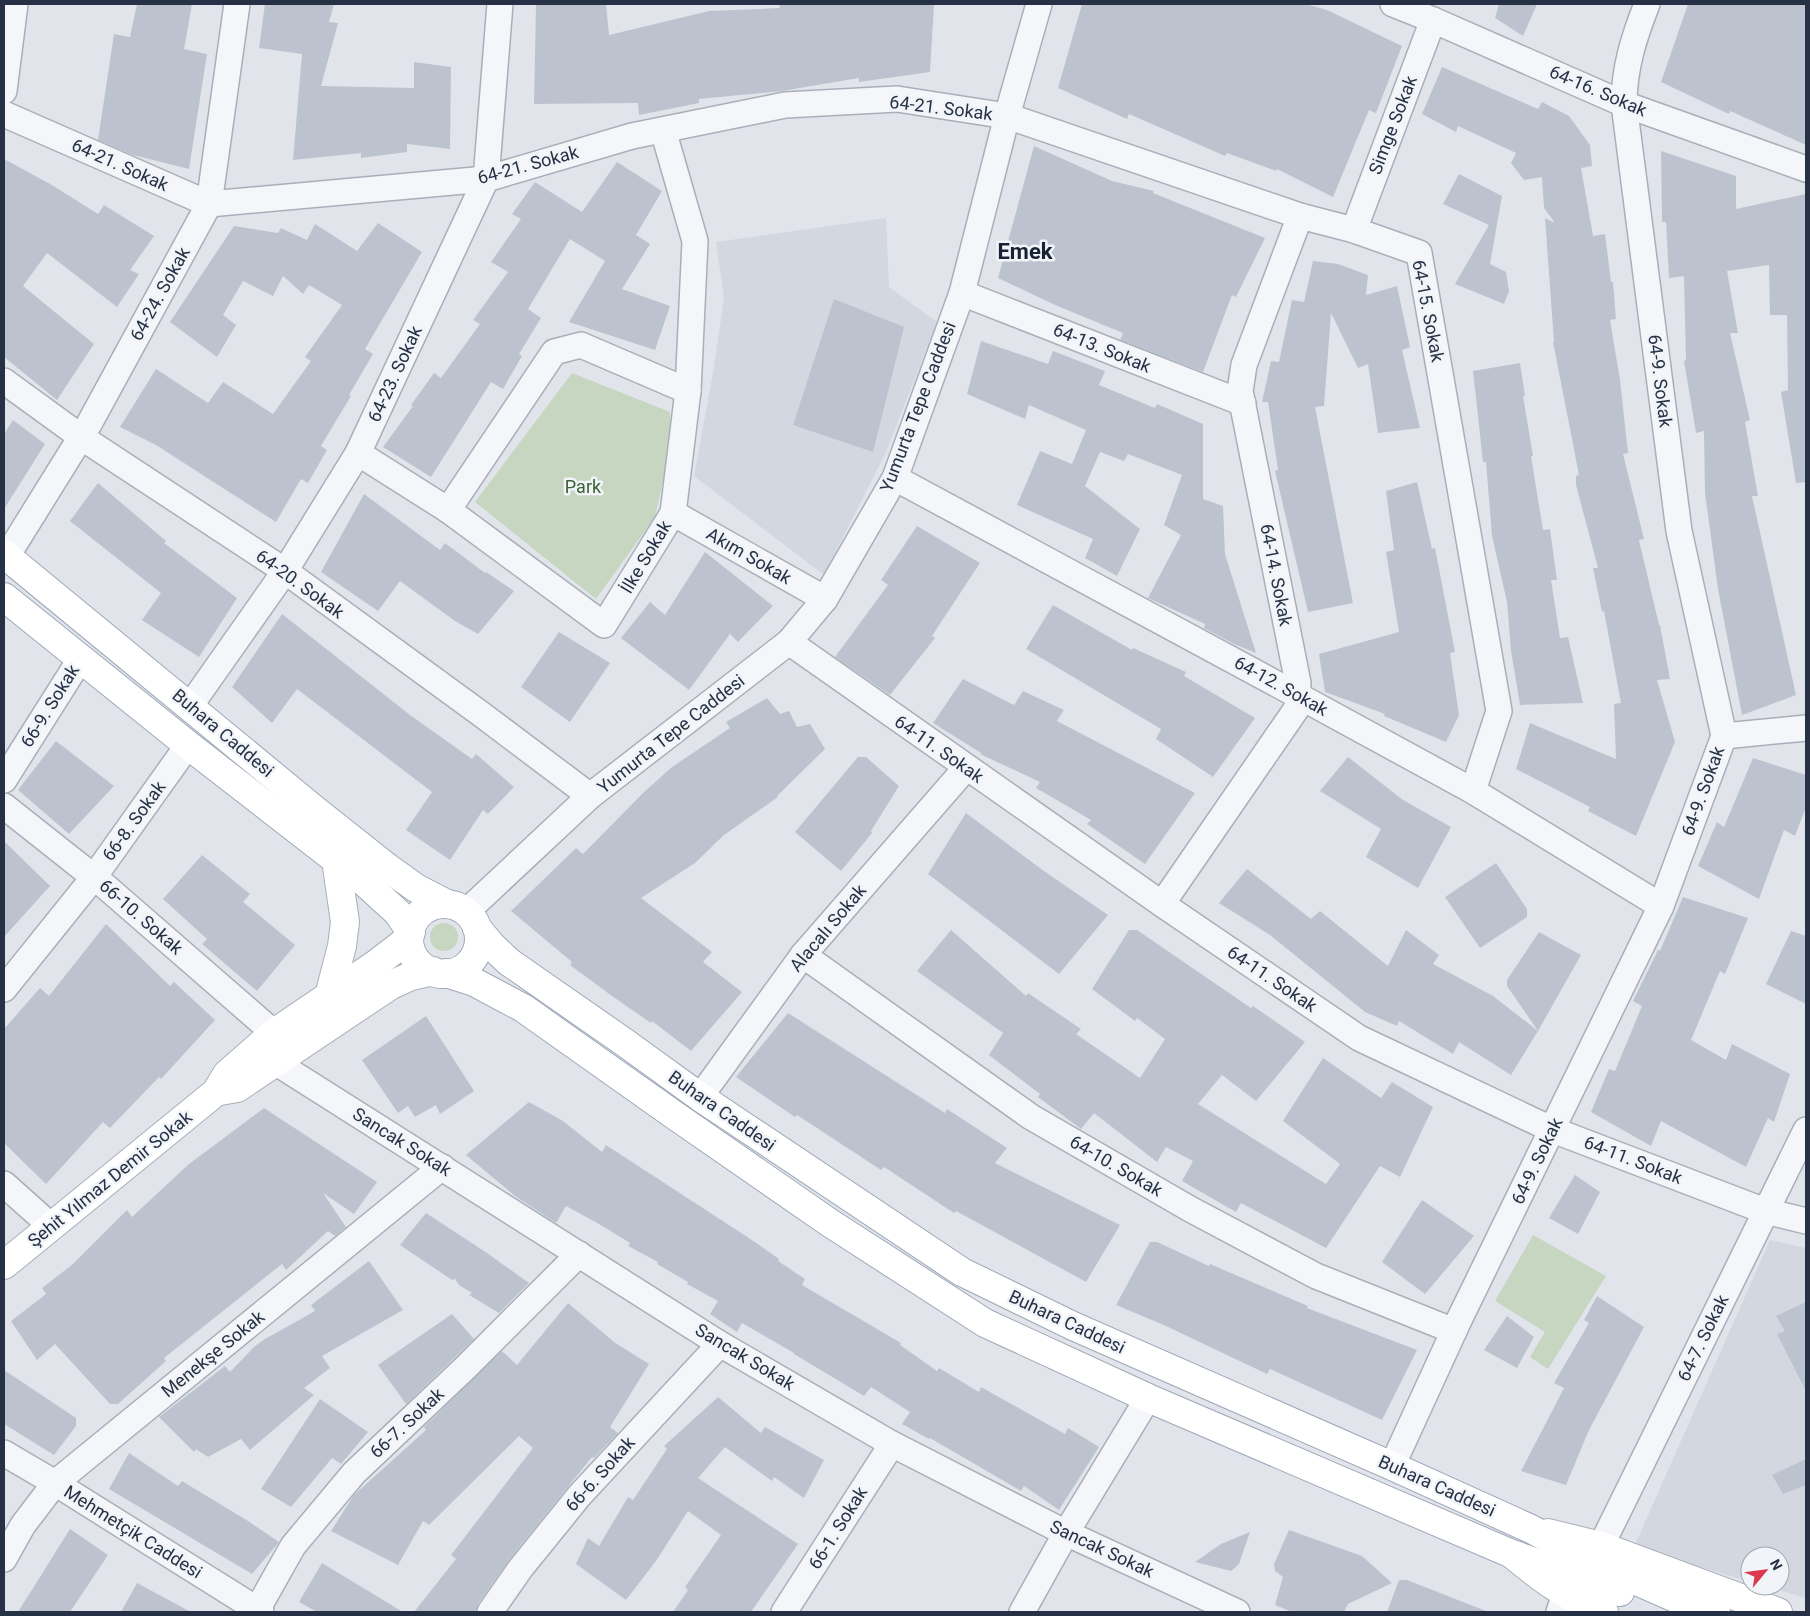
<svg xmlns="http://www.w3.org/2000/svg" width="1810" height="1616" font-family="Roboto,sans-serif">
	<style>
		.built { fill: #d2d7e0 }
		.green { fill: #c6d6c1 }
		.building { fill: #bdc3ce }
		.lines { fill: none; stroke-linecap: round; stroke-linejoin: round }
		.street-casing { stroke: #a9afb9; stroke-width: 28 }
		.secondary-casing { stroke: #a9afb9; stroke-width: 30 }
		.primary-casing { stroke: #9ea8b8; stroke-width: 30 }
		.street { stroke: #f4f6f9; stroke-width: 25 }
		.secondary { stroke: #fff; stroke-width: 28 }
		.primary { stroke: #fff; stroke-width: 28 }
		.labels { text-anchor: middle; stroke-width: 5; stroke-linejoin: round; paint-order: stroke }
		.street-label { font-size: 18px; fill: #273145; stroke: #f1f4f8 }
		.park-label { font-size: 18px; fill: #3b6233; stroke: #f1f4f8 }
		.district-label { font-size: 22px; font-weight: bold; fill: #192235; stroke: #f1f4f8 }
	</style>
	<rect width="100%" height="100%" fill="#e1e5eb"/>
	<!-- built -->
	<g class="built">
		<path d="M886,218L889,287L937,322L886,452L824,575L694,476L713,373L724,298L716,242Z"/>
		<path d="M1770,1240L1806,1248V1598L1765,1586H1780V1556H1750V1582L1634,1547Z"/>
	</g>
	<!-- green -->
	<g class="green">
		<path d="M572,373L670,412L671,445L655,517L596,599L475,502Z"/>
		<circle cx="444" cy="937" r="14"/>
		<path d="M1533,1235L1606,1276L1548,1369L1530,1357L1545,1332L1495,1301Z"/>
	</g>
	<!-- building -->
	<g class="building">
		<path d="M137,4H192L184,49L207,54L189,169L133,155L98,140L114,34L130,37Z"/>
		<path d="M265,4H334L329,22L338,23L321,86L414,88V62L451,67L450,149L407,144V152L361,158V153L293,160L302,54L259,48Z"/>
		<path d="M552,4H606L609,35L709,11L780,8L779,5L789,4H934L930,72L859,82V78L782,91L699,99V103L639,115L638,103L534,104L536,5Z"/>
		<path d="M1082,4H1306L1327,10L1402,46L1376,113L1369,110L1333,197L1277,169L1276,171L1227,153L1225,156L1129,114L1127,119L1058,88Z"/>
		<path d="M1499,4H1537L1523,36L1495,18Z"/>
		<path d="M1688,4H1806V145L1730,111L1729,114L1661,82Z"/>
		<path d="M1442,67L1538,109L1542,102L1569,116L1590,145L1592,166L1581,168L1593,236L1605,234L1611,282H1613L1616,319L1610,320L1620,380L1628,453L1623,454L1644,539L1639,540L1659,625H1660L1670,679L1657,680L1675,742L1636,836L1588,811L1590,807L1516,769L1530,723L1616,759L1614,704L1621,703L1604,611L1602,612L1593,568H1598L1576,485V476L1579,475L1553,342H1554L1545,218L1555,223L1544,208L1542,177L1524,180L1511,163L1516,153L1458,126L1456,132L1422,114Z"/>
		<path d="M1034,146L1112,181L1154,191L1153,193L1265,238L1236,297L1232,295L1203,372L1120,340L1123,333L1055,305L998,278Z"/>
		<path d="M1661,151L1736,176V209L1806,194V482L1796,483L1781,392L1788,390L1787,315H1770L1769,265L1727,271L1738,333H1730L1750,420L1745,422L1758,496H1752L1796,695L1742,715L1718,589L1705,493L1704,431L1696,433L1684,361L1686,360L1684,276L1669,278L1666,222H1662Z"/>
		<path d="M4,159L52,185L98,214L104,205L154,236L130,270L139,274L117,307L47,253L23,286L94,344L57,400L4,357Z"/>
		<path d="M617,162L662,191L636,235L650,244L622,289L670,306L655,350L569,322L605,261L570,239L528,309L541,318L519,354L522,356L503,389L491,382L431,477L383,447L413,406L411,405L434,373L441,378L480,324L473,320L508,272L491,262L521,219L512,214L535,182L582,212Z"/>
		<path d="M1459,174L1502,196L1490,264L1506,272L1509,291L1504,304L1455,284L1489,225L1443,204Z"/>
		<path d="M378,223L422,252L365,349L373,354L349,395L351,396L321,446L327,450L308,483L301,479L276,522L156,445L120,427L156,369L208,403L223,382L273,414L311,361L305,357L342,305L309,285L303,294L283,276L273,296L243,281L223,315L236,325L217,357L170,322L234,226L278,233L281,228L307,240L315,224L357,251Z"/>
		<path d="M1313,261L1338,264L1368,275L1366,295L1397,286L1410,347L1402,350L1420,428L1378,433L1368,364L1358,368L1331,313L1324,406L1315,407L1353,603L1308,612L1275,471L1278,470L1268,402H1262L1271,361L1279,362L1292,300L1304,302Z"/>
		<path d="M834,299L904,327L873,452L793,425Z"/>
		<path d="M981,341L1048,364L1053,351L1105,371L1099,385L1155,408L1157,404L1203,424V499L1223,506L1225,554L1256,653L1234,644L1204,628L1205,624L1148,598L1181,535L1164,525L1182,475L1128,454L1124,461L1100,452L1085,486L1140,529L1117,576L1085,558L1093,539L1017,505L1040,451L1072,464L1086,430L1029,405L1025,419L967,394Z"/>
		<path d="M1520,363L1525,396H1523L1533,456H1531L1543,530L1550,529L1557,580H1551L1560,638L1568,637L1583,703L1520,705L1511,651L1507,602L1492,536L1486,462H1483L1473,371Z"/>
		<path d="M13,420L45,444L4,509V434Z"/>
		<path d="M1417,482L1432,549L1435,548L1455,652L1450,653L1459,715L1446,742L1384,716L1385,714L1325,692L1319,654L1399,632L1386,552L1394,550L1386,491Z"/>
		<path d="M98,483L166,541L164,543L237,598L199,657L142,620L161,593L70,521Z"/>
		<path d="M364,494L440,550L445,543L485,573L486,572L514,591L478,634L455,621L400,581L378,611L321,572Z"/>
		<path d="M917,526L980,563L932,636L935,638L890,695L835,657L888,585L881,580Z"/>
		<path d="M705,552L773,606L738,642L730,634L689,690L621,638L650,602L665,615Z"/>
		<path d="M1053,605L1132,650L1133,648L1186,672L1184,676L1255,718L1213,777L1156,739L1161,729L1026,649Z"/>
		<path d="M282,614L410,715L472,759L476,754L514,787L488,814L483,810L450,860L406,830L432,792L297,689L272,723L232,687Z"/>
		<path d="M559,632L610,663L570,722L521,687Z"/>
		<path d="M963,679L1014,705L1023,691L1064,710L1057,721L1195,793L1145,864L1087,824L1091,820L1036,788L1040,782L980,754L981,753L933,723Z"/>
		<path d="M767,698L780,714L789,711L797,727L810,724L825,749L777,796L778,797L724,835L695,863L641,898L712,952L703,962L742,992L691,1051L652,1021L651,1023L612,996L570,965L572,962L511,911L576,848L583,854L644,792L672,767L730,728L726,722Z"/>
		<path d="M56,741L114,786L69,834L18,790Z"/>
		<path d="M858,757H866L899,786L871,831L872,833L841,871L795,832Z"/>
		<path d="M1348,757L1403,800L1451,827L1418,888L1366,857L1381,829L1320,791Z"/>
		<path d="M1753,758L1806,775V807L1795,836L1784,830L1759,899L1698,866L1717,822L1724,827Z"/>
		<path d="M966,813L1044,871L1108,915L1059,974L928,874Z"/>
		<path d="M4,841L50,886L4,937Z"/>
		<path d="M202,855L250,894L243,902L295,945L257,991L202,944L207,939L163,899Z"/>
		<path d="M1496,863L1527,909V917L1480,948L1445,897Z"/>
		<path d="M1247,869L1311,919L1320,911L1388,966L1406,930L1439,955L1433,964L1493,996L1538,1031L1511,1075L1459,1042L1453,1054L1399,1021L1397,1026L1365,1012L1270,935L1219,903Z"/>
		<path d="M1683,897L1748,918L1725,974L1720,971L1691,1040L1726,1060L1732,1044L1790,1074L1774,1122L1768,1118L1746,1167L1661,1121L1651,1146L1591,1112L1609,1069L1615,1071L1642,1006L1633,1001L1658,950L1660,951Z"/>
		<path d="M106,924L170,986L174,982L215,1020L161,1079L159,1077L110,1128L103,1122L46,1184L4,1143V1029L40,988L49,996Z"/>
		<path d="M951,930L1026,996L1028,993L1081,1029L1076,1034L1140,1078L1165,1039L1137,1018L1135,1021L1092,989L1129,930H1137L1251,1008L1253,1006L1305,1042L1256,1101L1222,1075L1198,1104L1326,1184L1340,1164L1283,1121L1323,1058L1381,1098L1392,1082L1433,1107L1400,1177L1380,1166L1326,1248L1241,1203L1236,1212L1182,1181L1193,1161L1166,1147L1157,1162L1094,1113L1081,1129L1038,1097L1040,1094L989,1055L1003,1033L917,971Z"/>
		<path d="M1791,931L1806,936V1004L1766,984Z"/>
		<path d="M1539,932L1581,955L1538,1031L1507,986V980Z"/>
		<path d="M788,1013L945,1113L947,1109L1007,1148L995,1163L1120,1225L1086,1282L956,1211L954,1213L884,1167L881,1170L797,1115L795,1117L736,1077Z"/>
		<path d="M426,1016L474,1091L440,1114L436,1105L415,1117L408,1106L398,1113L362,1060Z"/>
		<path d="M529,1102L563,1121L602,1152L606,1145L755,1242L779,1259L778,1261L805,1279L802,1285L901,1343L900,1345L937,1371L939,1368L979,1392L981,1387L1065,1434L1068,1428L1099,1447L1059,1510L1024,1486L1021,1491L930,1438L929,1439L902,1424L910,1412L871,1387L864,1396L794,1354V1353L742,1323L737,1332L710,1314L718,1301L687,1284L688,1282L657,1264L658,1262L628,1246L630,1243L599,1224L566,1206L556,1223L515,1196L466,1155Z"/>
		<path d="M264,1108L377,1182L354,1214L323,1193L346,1227L335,1236L328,1231L286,1270L282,1264L164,1358L166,1361L118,1404H110L55,1344L37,1360L11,1321L46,1294L42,1288L73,1264L127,1210L132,1217L189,1164Z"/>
		<path d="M1575,1175L1600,1192L1578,1234L1549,1218Z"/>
		<path d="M1422,1200L1474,1236L1425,1294L1382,1262Z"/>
		<path d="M426,1213L487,1253L529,1283L499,1313L469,1295L472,1293L459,1285L455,1279L452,1280L400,1245Z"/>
		<path d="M1150,1242H1157L1209,1266L1210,1264L1308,1306L1307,1308L1417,1350L1382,1420L1270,1369L1267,1374L1166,1326L1116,1305Z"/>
		<path d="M369,1261L403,1310L322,1356L330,1368L304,1388L314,1395L250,1450L241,1439L208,1457L196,1449L194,1452L159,1417L225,1366L230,1372L255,1346L265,1339L315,1311L311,1305Z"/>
		<path d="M1597,1296L1644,1327L1589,1430L1566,1485L1521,1471L1564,1388L1554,1383L1589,1323L1584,1320Z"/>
		<path d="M1806,1302V1391L1777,1334L1785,1331L1776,1316Z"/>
		<path d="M568,1303L614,1342L649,1364L610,1427L618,1433L594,1458L592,1457L509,1560L478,1604L476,1612H414L456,1559L451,1555L533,1448L519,1436L429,1525L423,1521L398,1565L331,1531L354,1495L426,1430L424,1427L502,1351L517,1365Z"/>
		<path d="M452,1314L474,1339L406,1404L378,1365Z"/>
		<path d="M1507,1316L1534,1337L1517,1368L1484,1350Z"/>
		<path d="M4,1370L76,1418V1426L54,1455L4,1424Z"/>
		<path d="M718,1397L761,1433L765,1427L824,1460L804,1498L774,1477L772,1481L725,1447L698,1478L798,1544L751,1612H673L688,1590L685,1587L721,1535L688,1511L656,1561L626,1600L576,1564L588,1538L599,1546L628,1497L633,1500L667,1449L664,1446Z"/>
		<path d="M320,1399L368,1432L341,1464L332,1458L291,1507L261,1489Z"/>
		<path d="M129,1453L178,1486L182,1481L248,1521L279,1542L252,1574L109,1489Z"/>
		<path d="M1806,1459V1485L1783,1494L1772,1475Z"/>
		<path d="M70,1529L108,1555L70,1612H18Z"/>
		<path d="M1289,1530L1362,1556L1392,1583L1348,1604L1344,1612H1292L1275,1605L1283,1577L1275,1571L1274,1564Z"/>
		<path d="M1250,1532L1239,1564L1231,1571L1195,1562L1221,1544Z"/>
		<path d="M322,1563L403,1612H317L299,1602Z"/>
		<path d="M1399,1580H1407L1486,1611V1612H1387Z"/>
		<path d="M137,1583L191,1612H121Z"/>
	</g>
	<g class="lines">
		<defs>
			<g id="street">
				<path d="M1393,4L1433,20L1624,104L1806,169"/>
				<path d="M4,91L15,4"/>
				<path d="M4,114L209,204L486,179L632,136L785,105L897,99L1007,116L1300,216L1354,230L1419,253L1499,711L1473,791"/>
				<path d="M1354,230L1433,20"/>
				<path d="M962,293L1243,403"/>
				<path d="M4,381L81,437L285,571L481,714L590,796"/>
				<path d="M358,453L448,510L604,625L673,513L688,391L695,241L663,130"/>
				<path d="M895,478L1297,695L1473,791L1661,906"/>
				<path d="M448,510L554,352L581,345L688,391"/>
				<path d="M673,513L825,599"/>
				<path d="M7,556L89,424L209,204L237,4"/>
				<path d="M789,642L1162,904L1359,1038L1553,1130L1765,1211L1806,1221"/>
				<path d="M190,706L285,571L358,453L486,179L500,4"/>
				<path d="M1724,736L1806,728"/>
				<path d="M4,780L81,658"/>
				<path d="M4,806L105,886L274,1033"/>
				<path d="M1162,904L1297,708L1298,683L1240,391L1244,365L1300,216"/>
				<path d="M466,912L590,796L789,642L825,599L895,478L962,293L1007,116L1039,4"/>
				<path d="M803,955L1031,1117L1190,1209L1316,1276L1454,1331"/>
				<path d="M4,989L94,877L188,745"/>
				<path d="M262,1050L275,1062L720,1344L892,1444L1066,1533L1237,1612"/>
				<path d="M700,1097L803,955L966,768"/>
				<path d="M4,1184L51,1226"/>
				<path d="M4,1453L55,1483L261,1612"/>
				<path d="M1392,1466L1459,1320L1661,906L1724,736L1679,531L1624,104C1624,68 1634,37 1647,4"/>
				<path d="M1601,1546L1806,1130"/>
				<path d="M4,1559L23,1525L55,1483L442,1167"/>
				<path d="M257,1610L293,1546L354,1473L465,1368L579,1254"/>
				<path d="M490,1612L520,1569L579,1496L720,1344"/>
				<path d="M784,1612L892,1444"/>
				<path d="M1022,1612L1066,1533L1148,1398"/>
				<path d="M1559,1612L1565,1594"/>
			</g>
			<g id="secondary">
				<path d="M329,996L342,946L345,922L336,860"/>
				<path d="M220,1091L237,1088L391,985L411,976L433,971"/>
				<path d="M4,1265L216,1092L227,1074L274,1033L376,964L402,944L410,935"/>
				<path d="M1548,1533L1601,1546L1778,1612"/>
				<path d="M1513,1555C1542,1579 1569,1599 1604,1612"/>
			</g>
			<g id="primary">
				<path d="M4,554L315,810L388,868L416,888L447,904"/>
				<path d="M4,597L188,745L363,881L397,912L411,932"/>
				<circle cx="444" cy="939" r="35"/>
				<path d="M477,928L492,946L509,962L624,1042L700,1097L962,1272L1073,1326L1392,1466L1531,1529L1593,1562L1682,1601L1716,1612"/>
				<path d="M446,973L474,982L523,1008L677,1117L830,1223L985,1323L1148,1398L1512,1554L1620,1592"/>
			</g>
		</defs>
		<!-- street casing -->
		<use href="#street" class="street-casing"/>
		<!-- secondary casing -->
		<use href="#secondary" class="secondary-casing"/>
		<!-- primary casing -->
		<use href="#primary" class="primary-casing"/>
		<!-- street -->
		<use href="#street" class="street"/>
		<!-- secondary -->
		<use href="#secondary" class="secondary"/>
		<!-- primary -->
		<use href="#primary" class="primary"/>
	</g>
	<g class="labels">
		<!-- street labels -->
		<g class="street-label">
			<text transform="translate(1598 91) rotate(23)" y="6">64-16. Sokak</text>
			<text transform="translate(941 108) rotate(7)" y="6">64-21. Sokak</text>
			<text transform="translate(1393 125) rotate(-69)" y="6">Simge Sokak</text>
			<text transform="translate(120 165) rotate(24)" y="6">64-21. Sokak</text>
			<text transform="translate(528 165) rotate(-15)" y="6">64-21. Sokak</text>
			<text transform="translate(160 294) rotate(-61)" y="6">64-24. Sokak</text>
			<text transform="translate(1428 311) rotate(79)" y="6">64-15. Sokak</text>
			<text transform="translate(1102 348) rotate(22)" y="6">64-13. Sokak</text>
			<text transform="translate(395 374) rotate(-65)" y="6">64-23. Sokak</text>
			<text transform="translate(1660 381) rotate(83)" y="6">64-9. Sokak</text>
			<text transform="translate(918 407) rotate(-69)" y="6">Yumurta Tepe Caddesi</text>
			<text transform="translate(749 556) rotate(30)" y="6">Akım Sokak</text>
			<text transform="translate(646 557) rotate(-59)" y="6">İlke Sokak</text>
			<text transform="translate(1276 575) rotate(79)" y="6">64-14. Sokak</text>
			<text transform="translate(300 584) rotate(36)" y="6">64-20. Sokak</text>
			<text transform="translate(1281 686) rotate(29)" y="6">64-12. Sokak</text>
			<text transform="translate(50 706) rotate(-58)" y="6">66-9. Sokak</text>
			<text transform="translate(223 733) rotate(40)" y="6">Buhara Caddesi</text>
			<text transform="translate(671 734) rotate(-38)" y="6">Yumurta Tepe Caddesi</text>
			<text transform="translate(939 749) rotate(35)" y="6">64-11. Sokak</text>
			<text transform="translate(1703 791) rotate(-70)" y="6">64-9. Sokak</text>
			<text transform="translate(134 821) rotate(-54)" y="6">66-8. Sokak</text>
			<text transform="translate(141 917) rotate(41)" y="6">66-10. Sokak</text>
			<text transform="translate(828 928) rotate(-50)" y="6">Alacalı Sokak</text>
			<text transform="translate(1272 979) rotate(34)" y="6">64-11. Sokak</text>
			<text transform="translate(722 1111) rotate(35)" y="6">Buhara Caddesi</text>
			<text transform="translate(402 1142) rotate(32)" y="6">Sancak Sokak</text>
			<text transform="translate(1633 1160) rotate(21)" y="6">64-11. Sokak</text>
			<text transform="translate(1537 1161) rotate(-64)" y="6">64-9. Sokak</text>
			<text transform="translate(1116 1166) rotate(30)" y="6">64-10. Sokak</text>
			<text transform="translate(110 1179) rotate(-39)" y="6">Şehit Yılmaz Demir Sokak</text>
			<text transform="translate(1067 1322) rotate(25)" y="6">Buhara Caddesi</text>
			<text transform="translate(1703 1338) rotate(-64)" y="6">64-7. Sokak</text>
			<text transform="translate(213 1354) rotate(-39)" y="6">Menekşe Sokak</text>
			<text transform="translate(745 1357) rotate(31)" y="6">Sancak Sokak</text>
			<text transform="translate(407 1423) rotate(-43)" y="6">66-7. Sokak</text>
			<text transform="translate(600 1474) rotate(-48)" y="6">66-6. Sokak</text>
			<text transform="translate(1437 1486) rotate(24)" y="6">Buhara Caddesi</text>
			<text transform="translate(838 1528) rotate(-58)" y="6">66-1. Sokak</text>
			<text transform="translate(133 1532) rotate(32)" y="6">Mehmetçik Caddesi</text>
			<text transform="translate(1102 1549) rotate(25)" y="6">Sancak Sokak</text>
		</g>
		<!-- park labels -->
		<g class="park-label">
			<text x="583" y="493">Park</text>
		</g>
		<!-- district labels -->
		<g class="district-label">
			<text x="1025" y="259">Emek</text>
		</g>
	</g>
	<!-- border -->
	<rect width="1810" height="1616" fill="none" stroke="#273145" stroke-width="10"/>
	<!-- north arrow -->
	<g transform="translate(1765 1571) rotate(61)"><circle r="24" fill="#f1f4f8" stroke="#a0a6b0"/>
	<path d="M0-4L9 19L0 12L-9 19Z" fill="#dd384f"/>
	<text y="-8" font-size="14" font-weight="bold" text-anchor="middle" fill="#273145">N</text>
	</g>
</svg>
